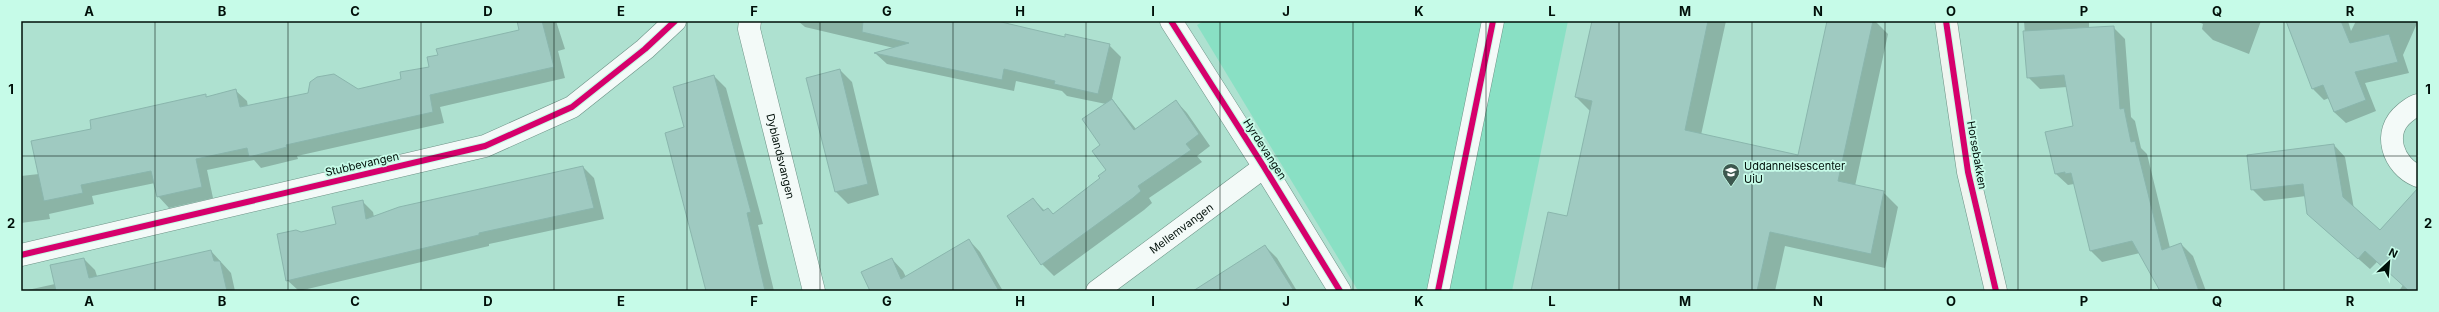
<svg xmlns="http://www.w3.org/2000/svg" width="2439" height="312" font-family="Inter,sans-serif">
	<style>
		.green { fill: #89e0c4 }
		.shadow { fill: #0003 }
		.building { fill: #9fcac1; stroke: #8ab6ad }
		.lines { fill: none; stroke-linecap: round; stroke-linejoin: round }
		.street-casing { stroke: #6d9286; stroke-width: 23 }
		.secondary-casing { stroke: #6d9286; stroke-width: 23 }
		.street { stroke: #f3faf8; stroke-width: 22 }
		.secondary { stroke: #eff5f0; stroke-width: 22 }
		.cycleway-casing { stroke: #c6fbe8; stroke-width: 8 }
		.cycleway { stroke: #d6006c; stroke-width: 6 }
		.grid { fill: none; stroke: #000f09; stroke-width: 1; stroke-opacity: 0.55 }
		.labels { text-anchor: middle; stroke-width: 3.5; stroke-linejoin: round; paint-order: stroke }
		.street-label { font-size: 11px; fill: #000f09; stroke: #c6fbe8 }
		.poi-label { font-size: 11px; fill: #000f09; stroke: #c6fbe8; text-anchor: start }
		.neatline { fill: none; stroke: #000f09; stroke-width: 1.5 }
		.grid-label { font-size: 13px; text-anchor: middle; font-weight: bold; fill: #000f09 }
	</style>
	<rect width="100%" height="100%" fill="#aee1d0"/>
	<!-- green -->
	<path class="green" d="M1204,21H1568L1512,291H1364L1357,289L1197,25Z"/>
	<!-- shadow -->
	<g class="shadow">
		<path d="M518,21H556L565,49L558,51L565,78L440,107L444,123L297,156L298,159L261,168L254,160L207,170L213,198L169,208L158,196L155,183L92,196L94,204L49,214L50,219L21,223V176L39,174L92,130L205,96L207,98L235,90L247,101L248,107L358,91L402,80L520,31Z"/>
		<path d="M798,21H998L1065,39L1109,45L1121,57L1112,99L1136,129L1176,101L1187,113L1210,146L1197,156L1202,162L1149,198L1152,203L1144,210L1054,276L1042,264L1008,216L1033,199L1045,211L1048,209L1054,215L1101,179L1107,170L1101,145L1106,104L1067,96L1062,91L1016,81L1014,91L887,64L875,53L894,48L805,27Z"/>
		<path d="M1592,21H1726L1701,135L1799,156L1828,21H1875L1888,34L1855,186L1883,192L1898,207L1885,268L1785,246L1775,291H1532L1568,217L1591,112L1576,97Z"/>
		<path d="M2024,21H2089V29L2113,27L2125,39L2131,117L2135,121L2141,148L2147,154L2170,248L2181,244L2193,256L2206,291H2161L2140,253L2102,262L2091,251L2074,184L2068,185L2056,174L2074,126L2067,87L2040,89L2028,77Z"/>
		<path d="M2197,21H2261L2249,54L2213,40L2202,29L2203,24Z"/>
		<path d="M2287,21H2348L2351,31L2356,21H2418L2403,55L2409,73L2365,83L2376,111L2346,123L2334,112L2329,98L2324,100L2313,89Z"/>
		<path d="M840,70L852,82L879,195L848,204L836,192L807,79Z"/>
		<path d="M714,76L726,88L763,224L758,225L774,291H707L685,128Z"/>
		<path d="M2334,145L2345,157L2354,209L2380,232L2418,206V291H2399L2403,285L2377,262L2370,269L2320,225L2306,196L2264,201L2252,189Z"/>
		<path d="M583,167L594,178L604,219L489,244V246L299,291L287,280L301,233L337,225L362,201L373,212L374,217Z"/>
		<path d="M969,240L980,252L1003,291H871L892,259L903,271L906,277Z"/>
		<path d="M1265,246L1277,258L1297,291H1226Z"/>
		<path d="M211,251L231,273L235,291H23L55,284L84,259L95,270L97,276Z"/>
	</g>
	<!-- building -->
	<g class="building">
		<path d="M517,21H542L554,67L430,95L433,112L286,145L287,147L249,157L247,148L196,159L202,187L157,197L151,171L81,185L83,193L44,201L31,141L91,129L90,120L206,94V97L236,89L240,107L308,93L310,82L317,77L334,74L358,89L401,79L400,72L429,67L427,57L438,55L436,49L519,30Z"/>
		<path d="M863,21H997L1065,37V34L1110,44L1098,94L1054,84L1055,81L1004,69L1002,80L874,53L909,43L862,32Z"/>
		<path d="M1592,21H1708L1685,130L1798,155L1827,21H1873L1838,181L1884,191L1871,254L1770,232L1757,291H1531L1548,212L1567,216L1592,101L1575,97Z"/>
		<path d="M2286,21H2341L2350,43L2389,34L2398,62L2355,72L2366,100L2334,112L2323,85L2312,89Z"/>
		<path d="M2114,26L2120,109L2124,108L2131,142L2135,141L2162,250L2181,243L2199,291H2160L2132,241L2090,251L2071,173L2065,174V172L2055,174L2045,132L2073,126L2064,75L2027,78L2023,31Z"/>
		<path d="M840,69L868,184L835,192L806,78Z"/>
		<path d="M714,75L751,212L747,213L765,291H706L665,133L684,127L673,87Z"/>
		<path d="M1112,99L1134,130L1176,100L1199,134L1186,144L1191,150L1138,186L1141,191L1133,198L1041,265L1007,216L1033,198L1043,211L1048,208L1053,214L1100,178L1098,176L1106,170L1092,151L1100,145L1082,119Z"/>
		<path d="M2334,144L2343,197L2380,230L2418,188V291H2409L2365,251L2358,259L2307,214L2303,184L2251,190L2247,155Z"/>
		<path d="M583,166L594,208L479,233V235L286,281L277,234L296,230L301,232L336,224L332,207L363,200L366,219L399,207Z"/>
		<path d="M969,239L999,291H870L861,272L892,258L901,279Z"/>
		<path d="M1265,245L1294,291H1193Z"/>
		<path d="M211,250L214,261H220L227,291H56L50,265L84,258L89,278Z"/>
	</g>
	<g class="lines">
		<defs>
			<g id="street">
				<path id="s1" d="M750,21L749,29L814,291"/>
				<path d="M1171,21L1264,167L1340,291"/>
				<path d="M2418,105C2413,106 2409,110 2405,113C2381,132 2393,166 2418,176"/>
				<path d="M21,255L485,146L572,107L645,49L675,21"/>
				<path id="s2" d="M1097,291L1264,167"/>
				<path d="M1438,291L1493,21"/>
			</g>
			<path id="secondary" d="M1946,21L1968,172L1996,291"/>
		</defs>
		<!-- street casing -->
		<use href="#street" class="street-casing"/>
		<!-- secondary casing -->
		<use href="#secondary" class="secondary-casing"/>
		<!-- street -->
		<use href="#street" class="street"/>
		<!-- secondary -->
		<use href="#secondary" class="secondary"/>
		<defs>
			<g id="cycleway">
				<path d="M1171,21L1264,167L1340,291"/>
				<path d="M1946,21L1968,172L1996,291"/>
				<path d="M21,255L485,146L572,107L645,49L675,21"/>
				<path d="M1438,291L1493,21"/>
			</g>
		</defs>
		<!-- cycleway casing -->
		<use href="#cycleway" class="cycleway-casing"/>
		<!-- cycleway -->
		<use href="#cycleway" class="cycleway"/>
	</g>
	<!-- grid -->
	<path class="grid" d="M155,21V291M288,21V291M421,21V291M554,21V291M687,21V291M820,21V291M953,21V291M1086,21V291M1220,21V291M1353,21V291M1486,21V291M1619,21V291M1752,21V291M1885,21V291M2018,21V291M2151,21V291M2284,21V291M21,156H2418"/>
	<!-- icons -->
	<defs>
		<symbol id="school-pin" viewBox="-11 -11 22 30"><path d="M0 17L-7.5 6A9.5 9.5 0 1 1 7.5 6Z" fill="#3d584f" stroke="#c6fbe8"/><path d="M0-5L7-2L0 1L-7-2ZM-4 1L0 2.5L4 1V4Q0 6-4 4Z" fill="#fff"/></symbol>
	</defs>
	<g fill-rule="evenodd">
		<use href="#school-pin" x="1721" y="162" width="20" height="27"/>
	</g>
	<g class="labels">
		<!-- street labels -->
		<g class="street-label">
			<text transform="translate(1265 149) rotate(57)" y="4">Hyrdevangen</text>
			<text transform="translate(1977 155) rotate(80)" y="4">Horsebakken</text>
			<text dy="4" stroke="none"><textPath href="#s1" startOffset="139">Dyblandsvangen</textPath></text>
			<text transform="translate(362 164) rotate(-13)" y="4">Stubbevangen</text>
			<text dy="4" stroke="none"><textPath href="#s2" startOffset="105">Mellemvangen</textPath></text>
		</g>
		<!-- poi labels -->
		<g class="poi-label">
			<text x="1744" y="170">Uddannelsescenter<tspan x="1744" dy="13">UiU</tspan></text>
		</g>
	</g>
	<!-- border -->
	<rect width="2439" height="312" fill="none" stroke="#c6fbe8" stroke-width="44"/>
	<!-- north arrow -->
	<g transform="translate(2389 262) rotate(26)" stroke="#c6fbe8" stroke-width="3" paint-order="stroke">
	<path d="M0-3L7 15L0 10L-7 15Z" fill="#000f09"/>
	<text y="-6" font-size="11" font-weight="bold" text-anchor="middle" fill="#000f09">N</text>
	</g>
	<rect x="22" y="22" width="2395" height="268" class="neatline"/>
	<g class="grid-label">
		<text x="89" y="16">A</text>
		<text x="222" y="16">B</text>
		<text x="355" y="16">C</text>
		<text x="488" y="16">D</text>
		<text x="621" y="16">E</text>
		<text x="754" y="16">F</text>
		<text x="887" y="16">G</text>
		<text x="1020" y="16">H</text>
		<text x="1153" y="16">I</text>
		<text x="1286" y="16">J</text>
		<text x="1419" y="16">K</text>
		<text x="1552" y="16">L</text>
		<text x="1685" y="16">M</text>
		<text x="1818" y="16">N</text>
		<text x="1951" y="16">O</text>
		<text x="2084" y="16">P</text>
		<text x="2217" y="16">Q</text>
		<text x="2350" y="16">R</text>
		<text x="11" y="94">1</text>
		<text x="2428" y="94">1</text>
		<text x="11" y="228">2</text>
		<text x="2428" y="228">2</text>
		<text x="89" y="306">A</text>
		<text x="222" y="306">B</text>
		<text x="355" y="306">C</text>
		<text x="488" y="306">D</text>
		<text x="621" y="306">E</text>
		<text x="754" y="306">F</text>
		<text x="887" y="306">G</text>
		<text x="1020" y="306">H</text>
		<text x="1153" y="306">I</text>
		<text x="1286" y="306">J</text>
		<text x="1419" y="306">K</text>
		<text x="1552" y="306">L</text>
		<text x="1685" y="306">M</text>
		<text x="1818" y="306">N</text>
		<text x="1951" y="306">O</text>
		<text x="2084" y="306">P</text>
		<text x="2217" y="306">Q</text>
		<text x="2350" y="306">R</text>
	</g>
</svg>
